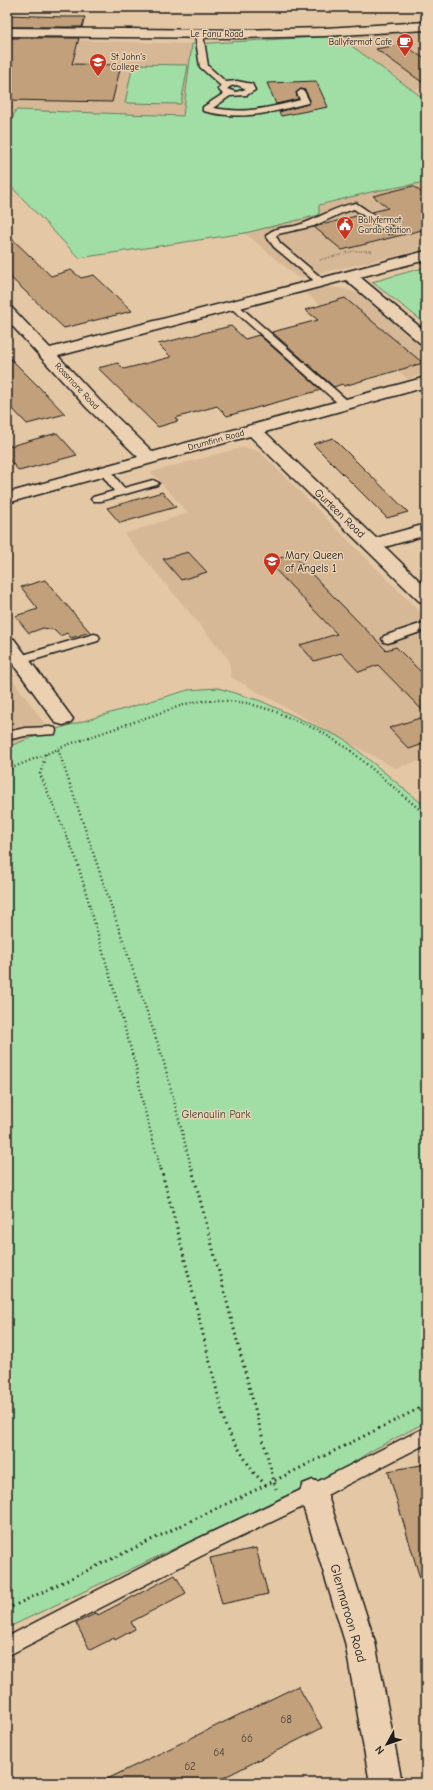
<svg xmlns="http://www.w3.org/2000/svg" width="433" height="1790" font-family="'Comic Neue',sans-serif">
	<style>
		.built { fill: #d6b896 }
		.green { fill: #a1dea5; stroke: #5e7d60 }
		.building { fill: #c2a07b; stroke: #1c1c1c }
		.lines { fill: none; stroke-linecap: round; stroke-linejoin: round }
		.lane-casing { stroke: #1c1c1c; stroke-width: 3 }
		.street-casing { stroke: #1c1c1c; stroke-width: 3 }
		.secondary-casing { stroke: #1c1c1c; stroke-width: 3 }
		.path-far2 { stroke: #1c1c1c; stroke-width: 1.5; stroke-dasharray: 0.5 2; stroke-linecap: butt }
		.path-far1 { stroke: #1c1c1c; stroke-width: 2.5; stroke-dasharray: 1 3; stroke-linecap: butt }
		.path { stroke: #1c1c1c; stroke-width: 3; stroke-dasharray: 1.5 4; stroke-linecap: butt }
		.lane { fill: #ebd1b2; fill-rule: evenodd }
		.street { fill: #ebd1b2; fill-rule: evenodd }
		.secondary { fill: #ebd1b2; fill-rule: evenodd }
		.labels { text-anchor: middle; stroke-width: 3; stroke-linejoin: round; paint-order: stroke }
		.far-street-label { font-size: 9px; fill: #1c1c1c; stroke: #ebd1b2 }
		.far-poi-label { font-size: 9px; fill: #1c1c1c; stroke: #ebd1b2; text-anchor: start }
		.street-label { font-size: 11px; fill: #1c1c1c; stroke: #ebd1b2 }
		.poi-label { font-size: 11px; fill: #1c1c1c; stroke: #ebd1b2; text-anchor: start }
		.park-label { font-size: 11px; fill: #374337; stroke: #ebd1b2 }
		.near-number-label { font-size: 11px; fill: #463d34 }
		.near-street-label { font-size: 13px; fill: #1c1c1c; stroke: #ebd1b2 }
	</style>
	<rect width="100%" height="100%" fill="#e4c7a5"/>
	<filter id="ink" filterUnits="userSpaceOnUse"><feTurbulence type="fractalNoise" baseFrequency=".025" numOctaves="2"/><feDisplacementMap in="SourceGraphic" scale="8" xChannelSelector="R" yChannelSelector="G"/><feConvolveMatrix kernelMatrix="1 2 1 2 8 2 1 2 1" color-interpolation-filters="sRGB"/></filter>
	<g filter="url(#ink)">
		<!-- built -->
		<g class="built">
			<path d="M426,29V87L412,90L338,36Z"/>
			<path d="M7,38L192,44L183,116L16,110L7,130Z"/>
			<path d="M426,182V249L298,278L245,233L319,215V206L371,192Z"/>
			<path d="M328,287L345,289L359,294L426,351V373L408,379L305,292Z"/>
			<path d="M244,447L260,452L426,618V759L395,768L231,677L229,660L124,534L188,513L151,472Z"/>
			<path d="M7,672L50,731L7,747Z"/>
		</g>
		<!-- green -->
		<g class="green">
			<path d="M338,36L426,100V182L371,192L319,205V215L245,233L79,258L7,182V130L16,110L183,116L192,44Z"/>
			<path d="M133,64L188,65L181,104L125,103Z"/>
			<path d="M426,267V324L372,282Z"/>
			<path d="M218,688L261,701L344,739L426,807V1422L371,1451L344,1468L7,1628V747L50,731L188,690Z"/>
		</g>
		<!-- building -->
		<g class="building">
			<path d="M7,15L65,17H85L82,27H7Z"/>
			<path d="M7,38H79L72,64L121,65L112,102L7,100Z"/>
			<path d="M403,44L426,60V85L376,49Z"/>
			<path d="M316,81L328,107L281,116L279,112L308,104L310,100L305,90L301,89L296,93L298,99L276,104L267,83Z"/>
			<path d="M413,186L426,196V229L342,250L314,227L360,215L387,234H395L398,231L395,228L372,212L388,208L373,196Z"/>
			<path d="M7,234L51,276L71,270L81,278L94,275L132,311L64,328L7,274Z"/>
			<path d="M345,298L372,321L423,363L344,386L342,384L334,387L272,332L318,320L305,310Z"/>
			<path d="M231,326L245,339L259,335L321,390L227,416L217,406L175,418L178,421L158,427L98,368L118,363L124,369L171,357L158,344Z"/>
			<path d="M7,355L40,388L65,414L27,424L7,403Z"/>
			<path d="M57,433L77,455L19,471L7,457V447Z"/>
			<path d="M333,438L361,466L408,512L387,518L313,444Z"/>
			<path d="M162,492L176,507L120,523L107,508Z"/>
			<path d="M188,552L207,572L181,580L163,559Z"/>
			<path d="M292,554L386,650L396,647L426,677V714L378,665L359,672L341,653L314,661L300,645L337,634L268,562Z"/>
			<path d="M45,580L90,632L71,638L67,633L60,636L54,630L43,628L29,633L15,616L38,609L21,587Z"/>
			<path d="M426,716V743L409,749L389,728Z"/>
			<path d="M426,1464V1584L422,1585L388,1471Z"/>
			<path d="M256,1548L268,1594L222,1604L210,1558Z"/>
			<path d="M175,1575L186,1593L131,1622L135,1629L115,1640L114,1638L90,1650L76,1623L97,1613L98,1615Z"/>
			<path d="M298,1686L322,1728L213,1783H99Z"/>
		</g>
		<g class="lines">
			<defs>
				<g id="lane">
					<path d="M196,32H199L203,34L208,66L226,82L237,81L252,84L255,90L247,95L230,96L213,108C246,114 268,108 300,100L297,93L301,90L304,91L309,101L308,103C269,113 243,121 203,111V107L223,94L218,89L221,86L200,67L195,34ZM237,85L246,89L236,92L227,89L231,86Z"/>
					<path d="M356,203L394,229L396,231L394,233H388L354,209L342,213L314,226L278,234L276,236L280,243L324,280L326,282L324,284H318L274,247L266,236C273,227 284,228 295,226C316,221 334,206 356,203Z"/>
					<path d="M233,302L236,303L349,402L350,404L349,406H341L230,307L228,305L230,303Z"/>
					<path d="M105,468L109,469L124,488L153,480L159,483L157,485L101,501H93L91,499L93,497L114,491L99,471Z"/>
					<path d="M426,622V630L388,643L384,642L382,639L384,636Z"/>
					<path d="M94,634L98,635L100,638L98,641L20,664L16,663L14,660L16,657Z"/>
					<path d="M50,727L55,728L56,731L55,734L25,736L7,740V732L25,728Z"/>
					<path d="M426,1427V1444L319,1499L203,1555L7,1656V1637L189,1543L307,1487Z"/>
				</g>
				<g id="street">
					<path d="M426,251V260L360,277L426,332V345L420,343L346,280L58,356L99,400L153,452L426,377V387L265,432L376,538L426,524V535L385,547L426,587V603L419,601L250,436L7,503V493L138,457L87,408L7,320V306L12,308L50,348Z"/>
					<path d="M7,637L14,639L70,715L73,719L70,723L63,725L56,723L7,656Z"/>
					<path d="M313,1480L323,1484L327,1493L375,1642L402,1783H370L345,1642L299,1493L303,1484Z"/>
				</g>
				<path id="secondary" d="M426,22V30L325,36L239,38L7,36V28L239,30L325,28Z"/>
			</defs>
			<!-- lane casing -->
			<use href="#lane" class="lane-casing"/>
			<!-- street casing -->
			<use href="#street" class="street-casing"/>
			<!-- secondary casing -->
			<use href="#secondary" class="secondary-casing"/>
			<!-- path-far2 -->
			<path class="path-far2" d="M320,260L354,251H372"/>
			<!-- path-far1 -->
			<g class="path-far1">
				<path d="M58,748L192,702L220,700L247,703L274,711L320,731L350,750L426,815"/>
				<path d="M46,754L40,774L76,858L136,1067L143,1104L161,1170"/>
				<path d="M7,770L58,749L163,1059L192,1170"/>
			</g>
			<!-- path -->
			<g class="path">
				<path d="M161,1169L177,1228L226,1428L253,1472L266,1485"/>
				<path d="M192,1169L276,1489"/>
				<path d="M7,1609L266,1485L426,1405"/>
			</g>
			<!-- lane -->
			<use href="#lane" class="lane"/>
			<!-- street -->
			<use href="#street" class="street"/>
			<!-- secondary -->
			<use href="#secondary" class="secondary"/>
		</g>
	</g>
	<!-- icons -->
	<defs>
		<symbol id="cafe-pin" viewBox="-11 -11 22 30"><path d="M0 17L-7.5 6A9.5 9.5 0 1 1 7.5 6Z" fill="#c8321e" stroke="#ebd1b2"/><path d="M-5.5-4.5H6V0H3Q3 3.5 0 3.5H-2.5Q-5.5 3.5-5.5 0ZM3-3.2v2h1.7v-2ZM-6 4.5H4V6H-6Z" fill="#fff"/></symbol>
		<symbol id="school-pin" viewBox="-11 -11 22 30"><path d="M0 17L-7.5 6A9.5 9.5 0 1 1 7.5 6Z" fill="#c8321e" stroke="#ebd1b2"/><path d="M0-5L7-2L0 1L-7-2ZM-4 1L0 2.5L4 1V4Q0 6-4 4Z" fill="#fff"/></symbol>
		<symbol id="civic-pin" viewBox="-11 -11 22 30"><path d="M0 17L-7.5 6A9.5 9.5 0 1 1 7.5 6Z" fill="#c8321e" stroke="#ebd1b2"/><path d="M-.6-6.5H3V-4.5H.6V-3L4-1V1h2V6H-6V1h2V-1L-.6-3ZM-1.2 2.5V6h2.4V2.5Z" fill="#fff"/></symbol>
	</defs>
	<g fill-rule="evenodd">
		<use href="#cafe-pin" x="395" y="32" width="20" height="27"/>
		<use href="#school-pin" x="88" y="52" width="20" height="27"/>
		<use href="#civic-pin" x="335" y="215" width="20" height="27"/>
		<use href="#school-pin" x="262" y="551" width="20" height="27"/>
	</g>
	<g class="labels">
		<!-- far-street labels -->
		<g class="far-street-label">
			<text x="217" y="37">Le Fanu Road</text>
			<text transform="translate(77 386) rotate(47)" y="3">Rossmore Road</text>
			<text transform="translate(216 440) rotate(-15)" y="3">Drumfinn Road</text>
		</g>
		<!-- far-poi labels -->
		<g class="far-poi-label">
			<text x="392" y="45" text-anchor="end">Ballyfermot Cafe</text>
			<text x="111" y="60">St John's<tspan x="111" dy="10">College</tspan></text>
			<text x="358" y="223">Ballyfermot<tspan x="358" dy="10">Garda Station</tspan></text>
		</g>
		<!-- street labels -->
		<g class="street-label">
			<text transform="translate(340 513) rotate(44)" y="4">Gurteen Road</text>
		</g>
		<!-- poi labels -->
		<g class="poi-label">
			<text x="285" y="559">Mary Queen<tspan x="285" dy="13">of Angels 1</tspan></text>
		</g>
		<!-- park labels -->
		<g class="park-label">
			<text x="216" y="1118">Glenaulin Park</text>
		</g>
		<!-- near-number labels -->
		<g class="near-number-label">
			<text x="286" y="1723">68</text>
			<text x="247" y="1742">66</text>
			<text x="219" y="1756">64</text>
			<text x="190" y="1770">62</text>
		</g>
		<!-- near-street labels -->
		<g class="near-street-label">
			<text transform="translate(349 1613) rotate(74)" y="5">Glenmaroon Road</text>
		</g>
	</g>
	<!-- margin -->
	<rect width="433" height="1790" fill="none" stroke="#ebd1b2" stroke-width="24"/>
	<rect x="12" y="12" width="409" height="1766" fill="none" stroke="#1c1c1c" stroke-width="1.5" filter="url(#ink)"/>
	<!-- north arrow -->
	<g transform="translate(387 1744) rotate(230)" stroke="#ebd1b2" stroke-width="3" paint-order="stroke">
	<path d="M0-3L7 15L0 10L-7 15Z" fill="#1c1c1c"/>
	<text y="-6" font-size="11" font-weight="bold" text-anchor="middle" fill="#1c1c1c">N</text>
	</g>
</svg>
